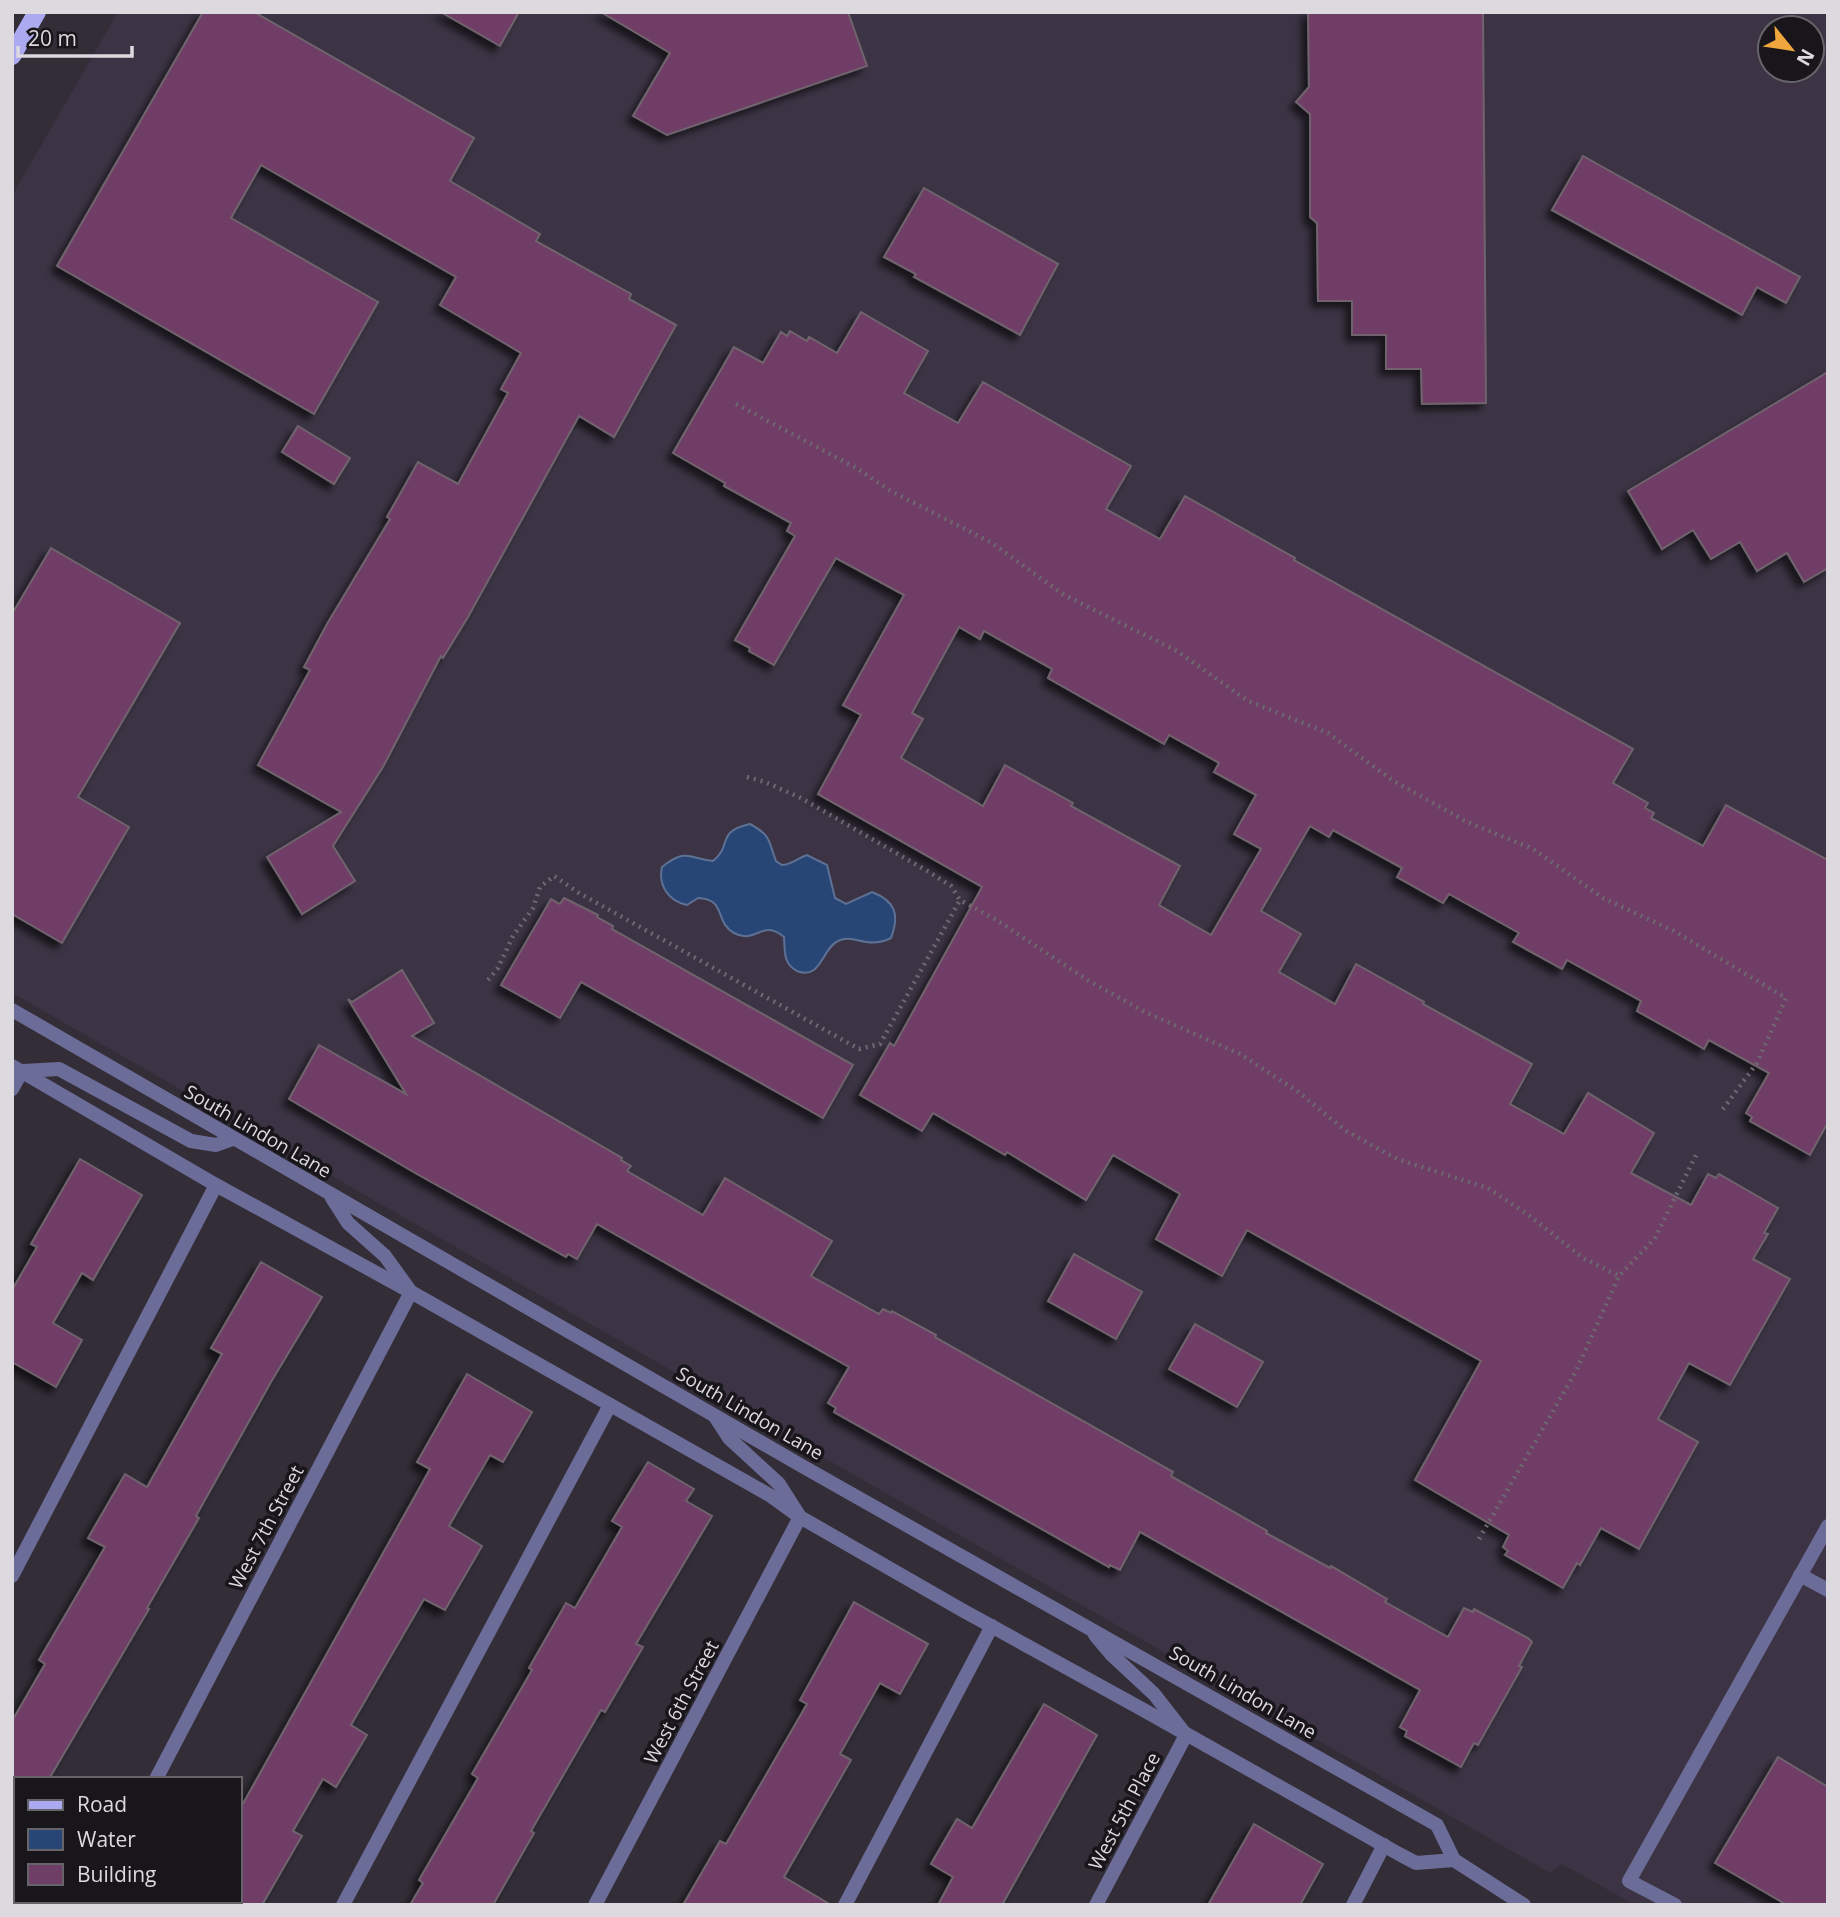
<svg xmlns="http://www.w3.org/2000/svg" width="1840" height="1917" font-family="'Open Sans',sans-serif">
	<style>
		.built { fill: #3c3444; fill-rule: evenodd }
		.water { fill: #274575; stroke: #5d7195; stroke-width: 2 }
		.building { fill: #6f3e66; stroke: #6f646d; stroke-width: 2; fill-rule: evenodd; filter: url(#shadow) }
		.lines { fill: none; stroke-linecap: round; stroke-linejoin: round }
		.path { stroke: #6d6871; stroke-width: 4.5; stroke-dasharray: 2 5; stroke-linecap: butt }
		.service { stroke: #6c6c98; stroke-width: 14 }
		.minor { stroke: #6c6c98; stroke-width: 14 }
		.primary { stroke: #abaaf1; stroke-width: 18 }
		.labels { text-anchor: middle; stroke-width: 7; stroke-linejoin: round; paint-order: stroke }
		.street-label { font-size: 19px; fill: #dcd9df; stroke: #18161b }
	</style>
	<defs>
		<filter id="shadow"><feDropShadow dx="-6" dy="6" stdDeviation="3.5" flood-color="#0009"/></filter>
	</defs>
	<rect width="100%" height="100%" fill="#322d37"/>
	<!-- built -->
	<path class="built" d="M118,12H1828V1905H1635L1562,1864L1550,1873L12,993V196ZM1770,28H1812V70H1770Z"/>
	<!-- water -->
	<path class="water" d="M750,824C772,836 768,841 776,861L782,865C791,865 798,858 807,855L827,865L835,898L846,904L872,892C895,901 900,914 891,938C866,950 854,933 838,941C822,948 821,981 797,971C783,964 785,951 784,937C762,918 756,945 734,933C714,922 727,899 698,898L687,905C668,901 658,885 662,867C686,848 688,858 713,861C733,845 715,832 750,824Z"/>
	<!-- building -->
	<g class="building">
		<path d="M203,12H254L474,138L450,181L540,234L536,241L631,294L629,299L676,325L614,437L579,416L468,617L443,658L441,656L383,767L333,846L355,881L302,914L267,857L341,812L258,765L310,670L304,667L327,624L390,519L387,517L418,462L458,484L508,393L501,389L521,353L440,305L456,277L261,165L231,218L378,302L314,414L57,266Z"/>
		<path d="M441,12H519L500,46Z"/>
		<path d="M601,12H848L867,66L667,135L633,116L670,53Z"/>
		<path d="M1308,12H1483L1486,403L1422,404L1421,369H1386V335H1352V301H1318L1317,223L1310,217V114L1296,102L1309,87Z"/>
		<path d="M1583,156L1800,277L1786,303L1757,287L1742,315L1552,210Z"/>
		<path d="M924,188L1058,264L1020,335L914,277L916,274L884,257Z"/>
		<path d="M861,312L928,351L904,393L958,423L983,382L1131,466L1106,509L1160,539L1185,496L1295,558L1294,560L1633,749L1613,783L1648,803L1645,808L1654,813L1651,818L1703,846L1726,805L1828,860V1122L1810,1155L1750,1121L1752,1117L1746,1113L1769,1073L1709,1040L1704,1049L1678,1034L1637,1011L1641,1001L1567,960L1562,969L1513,942L1519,933L1449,894L1443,903L1397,877L1402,868L1333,830L1329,837L1310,826L1261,911L1301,934L1279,972L1335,1004L1356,964L1424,1002L1423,1004L1532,1064L1510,1104L1564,1134L1588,1093L1654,1133L1631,1173L1691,1205L1708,1174L1716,1178L1719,1174L1778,1208L1764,1233L1768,1234L1753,1259L1790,1279L1730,1385L1689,1363L1658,1419L1698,1442L1639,1549L1601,1528L1580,1565L1577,1563L1563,1588L1505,1555L1508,1551L1503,1547L1509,1535L1415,1480L1481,1361L1247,1230L1222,1276L1156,1239L1180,1194L1113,1155L1086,1200L1007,1152L1005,1155L933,1113L922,1131L860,1095L890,1043L894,1046L982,887L818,794L861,715L843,705L904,595L836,558L774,665L749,651L750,648L735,640L795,536L787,531L791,523L724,486L725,483L673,453L734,347L763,363L781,332L787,336L790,331L807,341L809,337L837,353ZM959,627L980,639L984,631L1052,669L1048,678L1164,744L1169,735L1219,763L1214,772L1256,795L1234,834L1261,849L1211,935L1159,905L1180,866L1071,806L1073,803L1005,765L983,806L901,758L923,719L912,713Z"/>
		<path d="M1828,372V568L1804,582L1787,553L1757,571L1740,542L1711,559L1693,530L1662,549L1628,491Z"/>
		<path d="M298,426L350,458L334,484L282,452Z"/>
		<path d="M51,548L180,623L78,797L129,827L62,943L12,914V614Z"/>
		<path d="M564,898L598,915L597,917L613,926L612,929L853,1065L823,1118L581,982L560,1018L501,985L551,899L560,904Z"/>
		<path d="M402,970L434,1023L412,1036L622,1158L621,1160L631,1166L627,1171L703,1215L725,1178L832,1241L811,1276L879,1314L883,1309L891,1313L892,1311L936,1335L935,1337L1173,1472L1171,1476L1267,1531L1266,1533L1330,1568L1331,1566L1387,1599L1385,1602L1448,1637L1464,1608L1473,1612L1474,1609L1528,1638L1532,1642L1519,1666L1522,1667L1478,1745L1474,1743L1461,1767L1405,1736L1407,1731L1400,1727L1420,1690L1140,1532L1120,1570L1110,1565L1109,1567L834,1412L836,1408L828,1403L849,1367L597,1224L577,1259L568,1254L566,1257L417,1174L289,1099L319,1045L406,1094L348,999L352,1002Z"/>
		<path d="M80,1159L142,1195L93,1280L82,1273L53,1323L82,1340L56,1387L12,1362V1290L37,1247L31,1244Z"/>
		<path d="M1074,1254L1142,1292L1116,1339L1048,1301Z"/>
		<path d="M261,1262L322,1297L271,1382L196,1516L199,1518L147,1608L149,1609L49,1779H12V1721L45,1664L39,1660L105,1547L88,1538L125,1474L147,1487L222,1354L211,1348Z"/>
		<path d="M1195,1324L1263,1362L1237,1407L1169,1369Z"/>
		<path d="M467,1374L532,1412L503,1462L490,1455L449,1526L482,1546L445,1610L424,1599L351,1725L367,1735L336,1787L323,1779L293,1831L302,1836L262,1905H240V1809L430,1469L417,1462Z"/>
		<path d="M648,1462L694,1489L686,1501L712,1516L636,1644L643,1647L605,1712L601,1710L531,1831L534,1833L493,1905H410L423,1883L419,1880L478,1778L472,1774L532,1670L529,1668L566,1603L575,1608L622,1527L612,1521Z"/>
		<path d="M854,1602L928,1644L900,1694L880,1683L840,1754L851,1760L784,1877L831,1905H683L720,1841L726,1844L807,1704L800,1700Z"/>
		<path d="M1044,1704L1097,1735L1002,1905H938L953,1877L931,1864L957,1819L972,1828Z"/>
		<path d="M1778,1757L1828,1787V1905H1787L1715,1863Z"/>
		<path d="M1254,1824L1323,1864L1300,1905H1208Z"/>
	</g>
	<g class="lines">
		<!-- path -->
		<g class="path">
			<path d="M736,404L858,469L889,490L992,543L1064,595L1177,651L1248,701L1328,733L1392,780L1465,821L1533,849L1603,898L1674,931L1786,998L1757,1063L1720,1113"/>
			<path d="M747,777L765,782L801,798L929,872L951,886L960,900L998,921L1089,981L1145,1012L1240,1054L1297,1091L1346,1131L1397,1159L1488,1188L1530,1216L1583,1258L1619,1276"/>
			<path d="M488,980L498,968L513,936L533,908L540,887L554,876L579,893L859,1049L880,1044L960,900"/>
			<path d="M1479,1539L1575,1373L1619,1276L1655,1238L1698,1151"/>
		</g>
		<!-- service -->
		<g class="service">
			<path d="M1800,1575L1828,1590"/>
			<path d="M12,1576L216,1185"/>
			<path d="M343,1905L610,1405"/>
			<path d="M845,1905L992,1626"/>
			<path d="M1353,1905L1384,1845"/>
			<path d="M1675,1905L1629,1881L1828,1526"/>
		</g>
		<!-- minor -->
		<g class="minor">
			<path d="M12,1010L802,1466L1437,1825L1454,1860L1524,1905"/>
			<path d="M12,1066L216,1185L411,1292L771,1496L800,1517L962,1610L1140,1708L1399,1854L1416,1863L1454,1860"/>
			<path d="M23,1071L59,1069L191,1141L216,1145L233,1139"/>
			<path d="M12,1089L22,1071"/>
			<path d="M1095,1635L1111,1654L1154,1694L1186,1735L1096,1905"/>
			<path d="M156,1779L411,1292L385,1256L348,1223L332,1198"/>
			<path d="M90,1905L92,1901"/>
			<path d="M595,1905L800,1517L779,1484L729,1438L716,1418"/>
		</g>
		<!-- primary -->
		<path class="primary" d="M12,56L37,12"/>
	</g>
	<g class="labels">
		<!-- street labels -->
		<g class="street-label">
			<text transform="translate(258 1131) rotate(30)" y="7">South Lindon Lane</text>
			<text transform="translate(750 1413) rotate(30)" y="7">South Lindon Lane</text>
			<text transform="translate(266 1527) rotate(-62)" y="7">West 7th Street</text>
			<text transform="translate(1243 1692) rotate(30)" y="7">South Lindon Lane</text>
			<text transform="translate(681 1702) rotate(-62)" y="7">West 6th Street</text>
			<text transform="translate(1124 1811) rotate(-62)" y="7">West 5th Place</text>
		</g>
	</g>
	<!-- border -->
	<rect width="1840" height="1917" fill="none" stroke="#dcd9df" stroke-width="28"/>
	<!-- legend -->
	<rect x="14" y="1777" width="228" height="126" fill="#18161b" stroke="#666469" stroke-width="2"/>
	<rect x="28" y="1800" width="35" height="10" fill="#abaaf1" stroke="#666469" stroke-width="2"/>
	<text x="77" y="1812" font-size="21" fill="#dcd9df">Road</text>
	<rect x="28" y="1829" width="35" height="21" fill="#274575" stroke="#666469" stroke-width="2"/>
	<text x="77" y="1847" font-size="21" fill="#dcd9df">Water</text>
	<rect x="28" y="1864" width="35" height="21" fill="#6f3e66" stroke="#666469" stroke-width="2"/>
	<text x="77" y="1882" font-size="21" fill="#dcd9df">Building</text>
	<!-- north arrow -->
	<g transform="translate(1791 49) rotate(120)"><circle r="33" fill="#18161b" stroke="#666469" stroke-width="2"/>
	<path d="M0-5L12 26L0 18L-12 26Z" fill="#efa73d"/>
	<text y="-10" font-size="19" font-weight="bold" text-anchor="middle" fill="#dcd9df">N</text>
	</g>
	<!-- scale -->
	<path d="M18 46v10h114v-10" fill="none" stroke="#dcd9df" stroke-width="3.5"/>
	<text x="28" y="46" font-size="21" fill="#dcd9df" stroke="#18161b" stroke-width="5" paint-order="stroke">20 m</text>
</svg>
